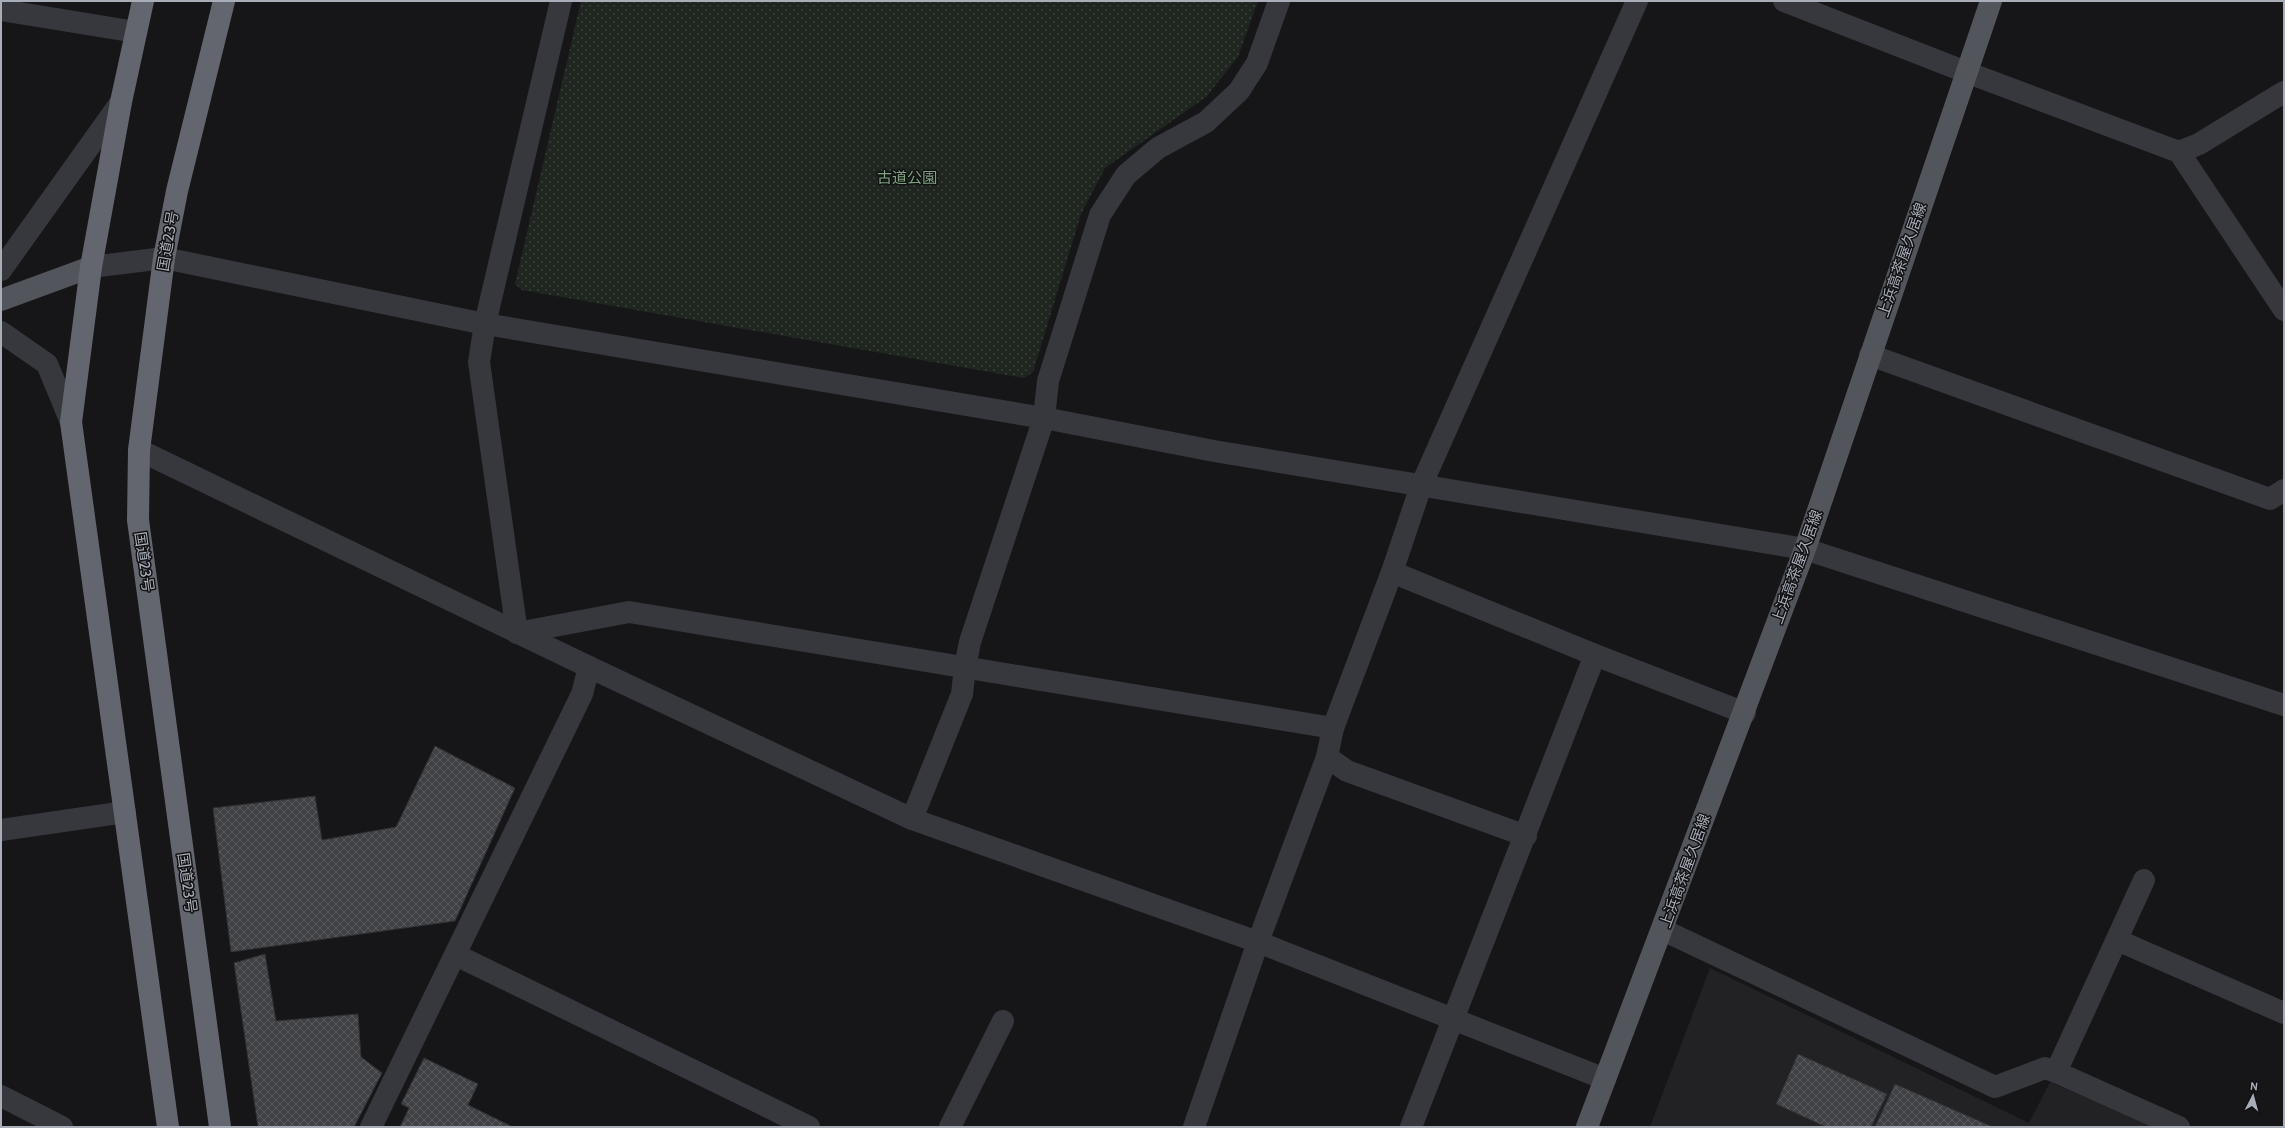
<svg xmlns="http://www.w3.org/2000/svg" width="2285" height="1128" font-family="Cabin,'Noto Sans JP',sans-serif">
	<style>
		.built { fill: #222225 }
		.park { fill: url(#park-dots) }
		.building { fill: url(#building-cross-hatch); stroke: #303034 }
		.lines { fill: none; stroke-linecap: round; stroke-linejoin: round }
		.minor { stroke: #37383d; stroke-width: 22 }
		.major { stroke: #53555c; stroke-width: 22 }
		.highway { stroke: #63666e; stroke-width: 22 }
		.labels { text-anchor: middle; stroke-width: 3; stroke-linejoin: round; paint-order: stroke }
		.park-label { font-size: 15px; fill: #7fa381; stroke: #111113 }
		.street-label { font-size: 15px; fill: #a8adb8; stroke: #111113 }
	</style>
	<defs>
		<pattern id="park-dots" width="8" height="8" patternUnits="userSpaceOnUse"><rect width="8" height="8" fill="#1e261f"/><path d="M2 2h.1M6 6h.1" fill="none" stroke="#3c433d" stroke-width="1.8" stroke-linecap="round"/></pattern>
		<pattern id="building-cross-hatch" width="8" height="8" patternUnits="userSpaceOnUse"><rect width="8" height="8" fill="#404145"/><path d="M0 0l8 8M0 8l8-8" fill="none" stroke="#595a5e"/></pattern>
	</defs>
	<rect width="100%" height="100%" fill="#161618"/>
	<!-- built -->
	<path class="built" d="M1710,968L2029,1123L2050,1082L2154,1127H1650Z"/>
	<!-- park -->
	<path class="park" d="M581,1H1258L1238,57L1206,97L1105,168L1081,214L1033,372L1024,378L522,290L515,284Z"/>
	<!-- building -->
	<g class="building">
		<path d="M435,746L515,788L455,921L231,952L213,808L315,796L322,840L396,827Z"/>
		<path d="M265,954L276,1021L358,1014L361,1057L382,1073L354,1127H258L234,963Z"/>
		<path d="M1798,1054L1887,1094L1871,1127H1826L1776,1104Z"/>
		<path d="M424,1058L478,1084L468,1105L513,1127H400L409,1108L401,1104Z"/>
		<path d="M1895,1084L1993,1127H1875Z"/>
	</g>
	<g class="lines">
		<!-- minor -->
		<g class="minor">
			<path d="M1784,1L1966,72L2179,152L2284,310"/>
			<path d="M1,10L136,32"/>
			<path d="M2179,152L2199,144L2284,92"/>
			<path d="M91,267L164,258L485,324L1044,418L1214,451L1805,549L2284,705"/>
			<path d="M1,270L121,102"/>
			<path d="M1,332L47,364L71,422"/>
			<path d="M1870,355L2270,499L2284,490"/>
			<path d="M139,450L589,667L912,819L1258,942L1605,1079"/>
			<path d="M1392,572L1595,655L1745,713"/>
			<path d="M517,633L629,612L1333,728"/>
			<path d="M517,633L479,362L485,324L561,1"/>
			<path d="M1327,757L1347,771L1526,836"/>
			<path d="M912,819L962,694L965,667L970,642L1044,418L1048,381L1100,215L1126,175L1158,148L1206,122L1239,91L1257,63L1279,1"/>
			<path d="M1,830L125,812"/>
			<path d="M1663,930L1995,1087L2045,1068L2056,1072L2144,880"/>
			<path d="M2117,940L2284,1013"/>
			<path d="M456,955L809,1127"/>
			<path d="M2056,1072L2179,1127"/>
			<path d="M1,1096L62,1127"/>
			<path d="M371,1127L582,694L589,667"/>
			<path d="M950,1127L1003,1021"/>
			<path d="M1194,1127L1258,942L1327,757L1333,728L1392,572L1421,486L1637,1"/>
			<path d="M1411,1127L1595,655"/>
		</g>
		<!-- major -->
		<g class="major">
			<path d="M1,300L91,267"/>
			<path d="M1587,1127L1805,549L1991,1"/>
		</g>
		<!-- highway -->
		<g class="highway">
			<path d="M143,1L121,102L91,267L71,422L168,1127"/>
			<path d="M220,1127L138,520L139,450L164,258L177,191L224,1"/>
		</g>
	</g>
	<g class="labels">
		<!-- park labels -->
		<g class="park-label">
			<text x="907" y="183">古道公園</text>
		</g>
		<!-- street labels -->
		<g class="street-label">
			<text transform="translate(168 241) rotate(-80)" y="5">国道23号</text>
			<text transform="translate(1902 260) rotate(-71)" y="5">上浜高茶屋久居線</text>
			<text transform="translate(144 562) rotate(82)" y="5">国道23号</text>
			<text transform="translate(1797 567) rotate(-70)" y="5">上浜高茶屋久居線</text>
			<text transform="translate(1685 871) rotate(-70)" y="5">上浜高茶屋久居線</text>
			<text transform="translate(187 883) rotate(82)" y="5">国道23号</text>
		</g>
	</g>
	<!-- border -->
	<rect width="2285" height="1128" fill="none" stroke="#a8adb8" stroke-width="4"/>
	<!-- north arrow -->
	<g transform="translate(2253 1096) rotate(6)" stroke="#111113" stroke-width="3" paint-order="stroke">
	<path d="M0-3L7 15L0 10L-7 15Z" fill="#a8adb8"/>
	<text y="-6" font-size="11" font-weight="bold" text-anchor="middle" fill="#a8adb8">N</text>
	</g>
</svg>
